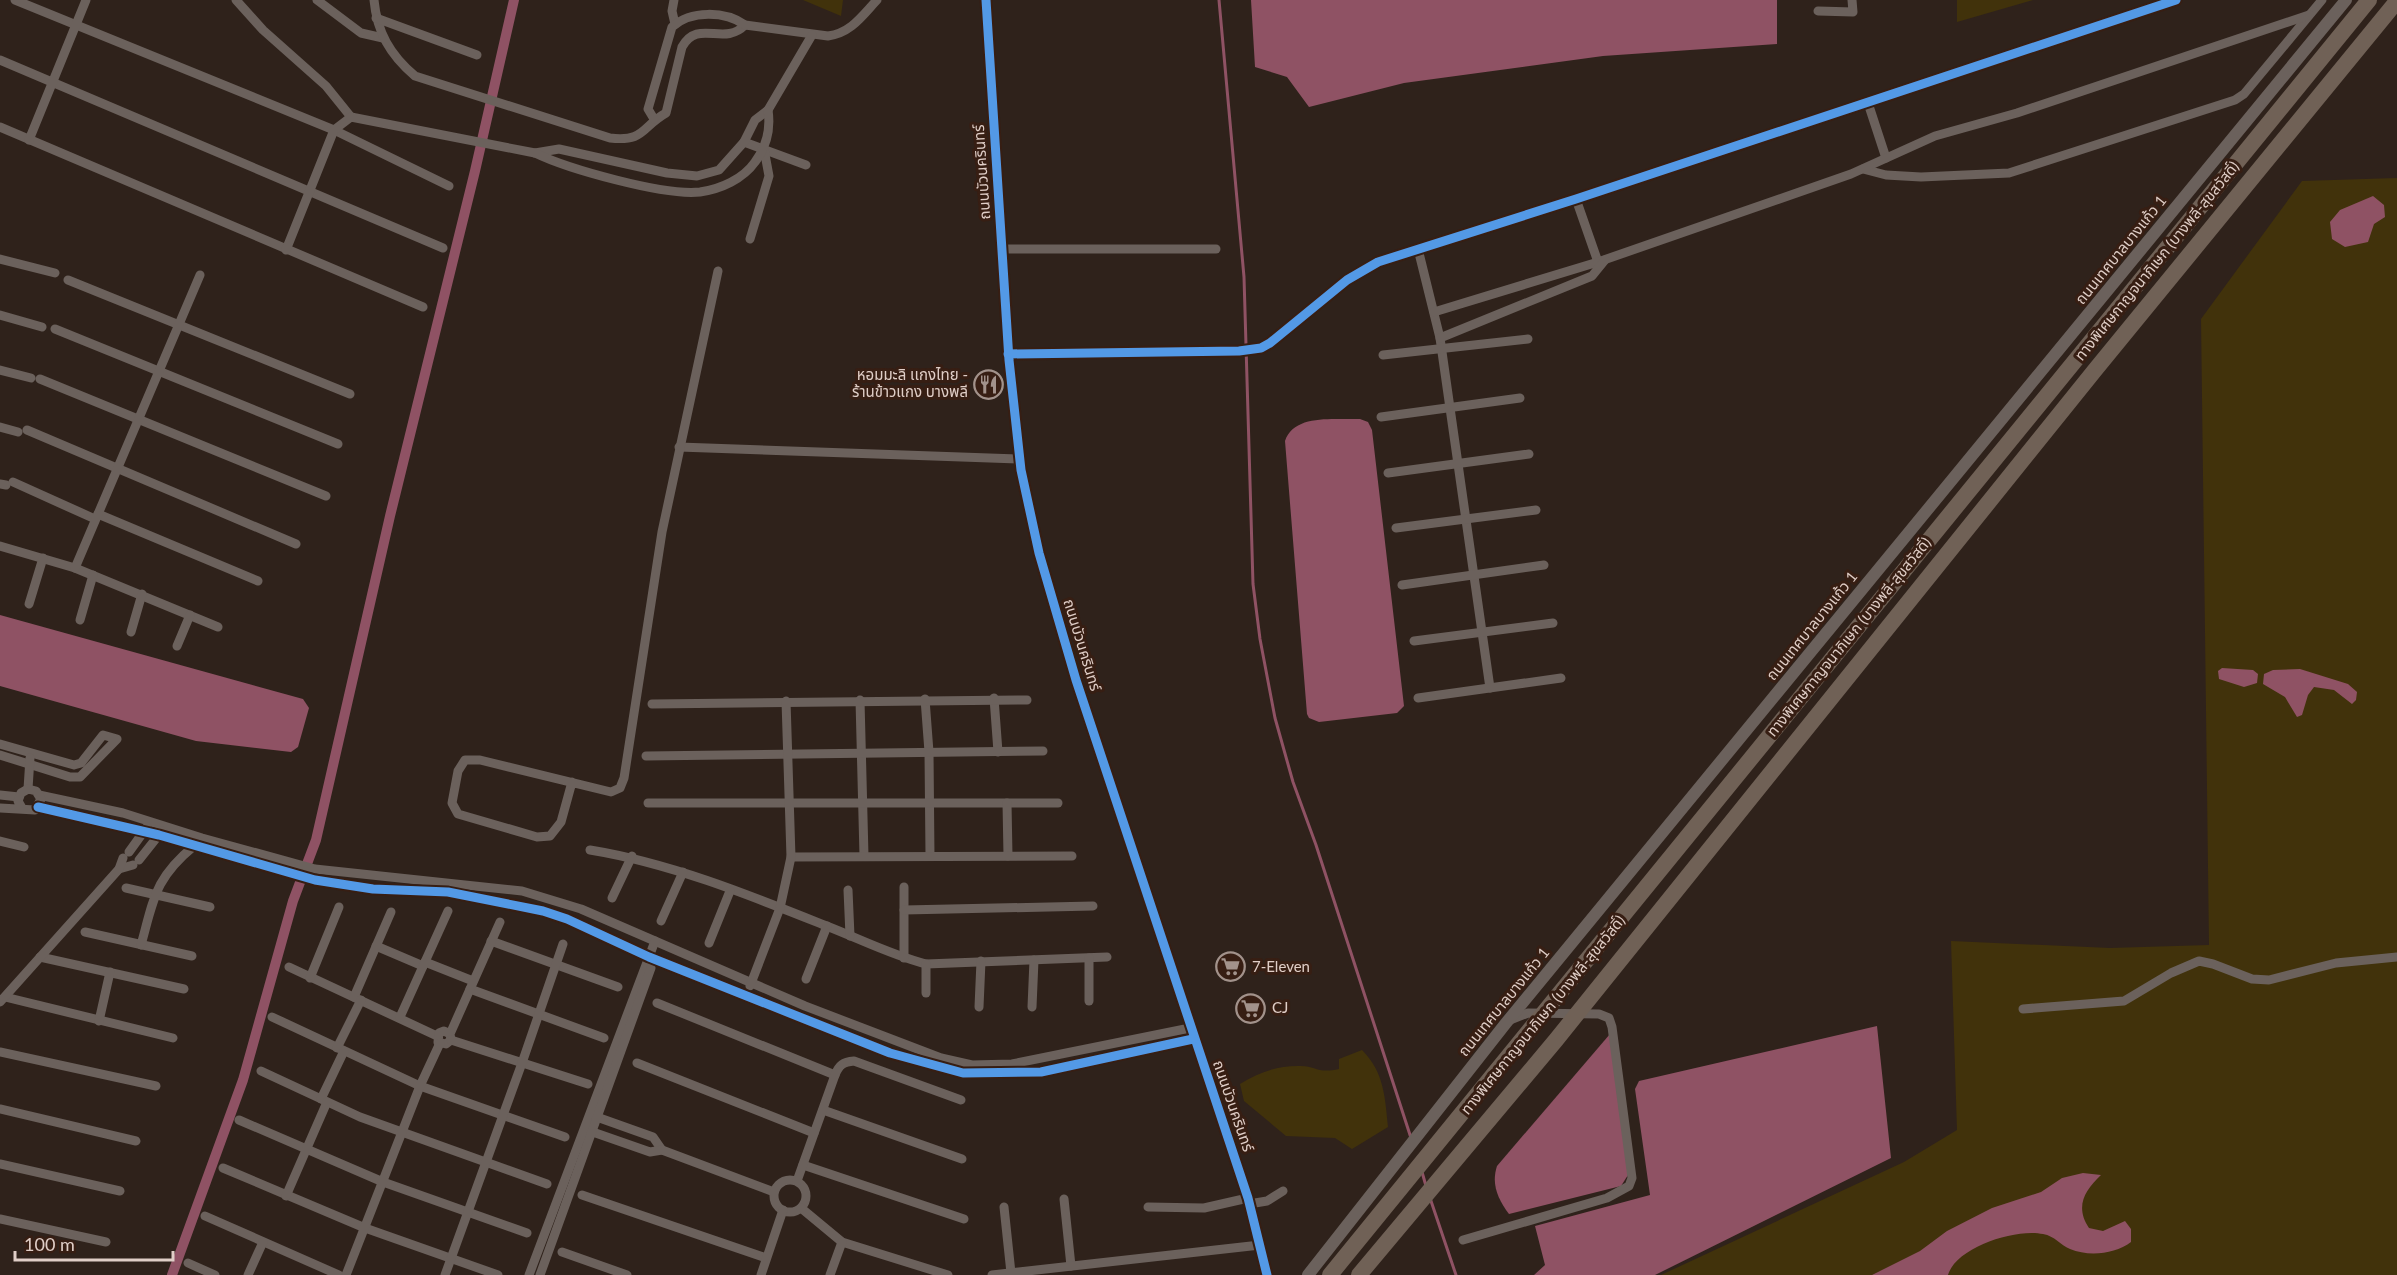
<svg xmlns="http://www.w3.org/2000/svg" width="2397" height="1275" font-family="Lato,'Noto Sans Thai',sans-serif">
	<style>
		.green { fill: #41320b }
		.water { fill: #8f5264 }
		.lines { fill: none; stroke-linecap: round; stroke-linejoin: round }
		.stream { stroke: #8f5264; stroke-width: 3 }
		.canal { stroke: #8f5264; stroke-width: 10 }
		.minor { stroke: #6b615c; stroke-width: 9 }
		.tertiary { stroke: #6b615c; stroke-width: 10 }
		.secondary { stroke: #6b615c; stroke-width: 12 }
		.motorway { stroke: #706156; stroke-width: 16 }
		.cycleway-casing { stroke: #371e13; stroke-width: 13 }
		.cycleway { stroke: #5399e6; stroke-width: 9 }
		.labels { text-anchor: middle; stroke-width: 6; stroke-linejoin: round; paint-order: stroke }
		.street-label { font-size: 15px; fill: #e0cec7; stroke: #371e13 }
		.poi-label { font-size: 15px; fill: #e0cec7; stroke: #371e13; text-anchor: start }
	</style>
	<rect width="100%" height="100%" fill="#2f221b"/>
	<!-- green -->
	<g class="green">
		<path d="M803,0H843L841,16Z"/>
		<path d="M1957,0H2033L1957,22Z"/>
		<path d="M2397,178V1275H1661L1904,1162L1957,1130L1951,941L2110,948L2209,945L2201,319L2302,181Z"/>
		<path d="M1362,1050C1384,1072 1385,1097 1388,1127L1352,1149L1335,1138L1286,1136L1244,1101L1240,1084C1258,1073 1276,1066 1298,1066C1316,1065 1316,1074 1339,1069V1059Z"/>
	</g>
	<!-- water -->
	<g class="water">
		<path d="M1251,0H1777V44L1603,56L1404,83L1309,107L1287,77L1255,67Z"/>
		<path d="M2373,196L2384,205L2385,217L2374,224L2368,242L2345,247L2332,239L2330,222L2340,210Z"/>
		<path d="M1360,419L1368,422L1372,430L1404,706L1397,713L1319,722L1309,718L1307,714L1285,441C1294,413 1336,420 1360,419Z"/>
		<path d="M0,615L303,699L309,708L298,747L291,752L196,741L0,686Z"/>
		<path d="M2222,668L2253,670L2258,674L2257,683L2244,687L2219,679L2218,671Z"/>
		<path d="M2300,669L2348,684L2357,692L2356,700L2352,704L2334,690L2314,687L2308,695L2302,715L2297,717L2285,697L2263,684L2264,674L2273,670Z"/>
		<path d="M1877,1026L1891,1158L1655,1275H1534L1545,1265L1535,1226L1650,1195L1635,1089L1639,1081Z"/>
		<path d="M1610,1034L1628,1175L1621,1186L1509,1214C1498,1199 1491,1184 1497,1166Z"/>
		<path d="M2083,1173L2101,1175C2084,1191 2075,1207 2089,1228L2103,1231L2125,1221L2131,1229V1242C2115,1254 2089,1257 2070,1249C2060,1245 2055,1236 2043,1234C2016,1228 1956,1247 1948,1275H1872L1920,1251L1947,1231L1992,1208L2041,1192L2062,1178Z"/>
	</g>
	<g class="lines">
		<!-- stream -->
		<g class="stream">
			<path d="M1219,0L1244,277L1253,584L1260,639L1275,718L1293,782L1316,845L1411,1138"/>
			<path d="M1422,1172L1426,1186"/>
			<path d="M1430,1198L1456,1275"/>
		</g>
		<!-- canal -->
		<path class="canal" d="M172,1275L243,1080L293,901L316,840L390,516L475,171L514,0"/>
		<!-- minor -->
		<g class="minor">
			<path d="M15,0L334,130L449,186"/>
			<path d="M236,0L263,30L326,86L351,117"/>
			<path d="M317,0L361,33L383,38"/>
			<path d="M374,0C377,32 390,55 415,76L610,138C645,142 641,127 666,113L682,47C698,18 724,47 745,25"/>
			<path d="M674,0L672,11L675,24"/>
			<path d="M1818,11L1853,12L1852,0"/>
			<path d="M376,18L477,55"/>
			<path d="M0,60L443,248"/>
			<path d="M1868,103L1886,158"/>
			<path d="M654,119L648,109L672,27C691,10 725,11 745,25L828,36C851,33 862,16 877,0"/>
			<path d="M0,127L423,307"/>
			<path d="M29,140L86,0"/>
			<path d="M744,142L806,165"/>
			<path d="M535,153L559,149L667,173L697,176L719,170L744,142L755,120L768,110L812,35"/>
			<path d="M1863,169L1886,175L1921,177L2009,173L2235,100L2244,94L2322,0"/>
			<path d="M1576,199L1598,262"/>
			<path d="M750,239L769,176L764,149"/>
			<path d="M1002,249H1216"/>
			<path d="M1418,249L1440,338L1490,688"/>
			<path d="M286,250L334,130L351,117L535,153C568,169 664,196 700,192C721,189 743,179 755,162C767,146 771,130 768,110"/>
			<path d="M0,259L55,273"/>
			<path d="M68,280L350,394"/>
			<path d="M1434,312L1598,262L1851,174L1935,136L2017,113L2309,15"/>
			<path d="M0,315L42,327"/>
			<path d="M55,329L338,444"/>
			<path d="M1440,338L1592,276L1605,260"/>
			<path d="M1008,354L1239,351L1261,348L1270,343L1347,280L1378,262L1576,199L2176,0"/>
			<path d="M1383,355L1528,339"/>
			<path d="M0,370L31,378"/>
			<path d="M40,379L326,496"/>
			<path d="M1381,417L1520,398"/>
			<path d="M0,427L18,432"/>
			<path d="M27,430L296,544"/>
			<path d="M679,447L1020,459"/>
			<path d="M1388,473L1529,454"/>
			<path d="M13,482L95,519"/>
			<path d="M0,484L6,485"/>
			<path d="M98,514L258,581"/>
			<path d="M1396,528L1536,510"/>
			<path d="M0,546L75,568L218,627"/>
			<path d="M75,568L200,275"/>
			<path d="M1402,585L1544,565"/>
			<path d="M29,604L43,558"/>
			<path d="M80,620L93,575"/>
			<path d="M131,632L142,594"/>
			<path d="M1414,641L1553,623"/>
			<path d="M177,646L190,615"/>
			<path d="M994,698L998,752"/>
			<path d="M1418,698L1561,678"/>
			<path d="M925,699L929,752L930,856"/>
			<path d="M860,700L864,856"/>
			<path d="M652,704L1027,700"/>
			<path d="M0,744L74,765L81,763L103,735L117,739L80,777H70L0,755"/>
			<path d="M646,756L1043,751"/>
			<path d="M572,782L561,822L550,836L537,837L458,814L452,803L458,771L465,760H480L611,792L620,788L624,778L662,532L718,271"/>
			<path d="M28,789L30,758"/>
			<path d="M0,795L19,797"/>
			<path d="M39,795L123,813L202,838L315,869L522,891L581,909L805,1006L941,1058L972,1065L1012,1064L1190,1028"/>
			<path d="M648,803H1058"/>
			<path d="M1007,803L1008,856"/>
			<path d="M38,807L159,835L315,880L373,889L448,892L543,911L567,919L649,957L890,1053L963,1073L1041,1072L1193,1039"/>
			<path d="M0,808L35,810L41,799L36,791L28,789L21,793L18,801L22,808"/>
			<path d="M0,841L24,847"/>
			<path d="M590,850C670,863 749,895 824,925C858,938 891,955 926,964L1107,957"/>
			<path d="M129,852L147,827"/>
			<path d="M791,857L1072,856"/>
			<path d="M139,860L162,831"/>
			<path d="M119,869L133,865"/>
			<path d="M904,887V958"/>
			<path d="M126,888L210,907"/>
			<path d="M848,890L850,936"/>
			<path d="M612,898L632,856"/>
			<path d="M904,910L1093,906"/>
			<path d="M661,921L683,872"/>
			<path d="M85,932L192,956"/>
			<path d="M491,941L618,987"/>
			<path d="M709,943L730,891"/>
			<path d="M141,945C154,898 155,878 194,846"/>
			<path d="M376,946L423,966"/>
			<path d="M40,957L184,989"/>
			<path d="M425,962L473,981"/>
			<path d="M289,967L437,1036"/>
			<path d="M310,978L339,907"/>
			<path d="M806,979L827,926"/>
			<path d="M750,986L780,908L791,857L786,701"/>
			<path d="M470,989L604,1038"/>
			<path d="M926,993V964"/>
			<path d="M5,997L173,1038"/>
			<path d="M354,997L391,912"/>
			<path d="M1089,1001V958"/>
			<path d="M0,1002L119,869L123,858"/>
			<path d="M657,1003L835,1075"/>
			<path d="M979,1007L981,961"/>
			<path d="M1032,1007L1034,960"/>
			<path d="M2023,1009L2124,1001L2171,973L2199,961L2213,964L2252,979L2269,980L2336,963L2397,957"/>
			<path d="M272,1017L420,1086L565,1137"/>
			<path d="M400,1017L448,911"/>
			<path d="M99,1021L110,972"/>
			<path d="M450,1034L444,1031L439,1033L438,1042L446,1044L451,1040L450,1034L500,922"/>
			<path d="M451,1040L588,1084"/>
			<path d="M337,1048L361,1000"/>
			<path d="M0,1052L156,1086"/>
			<path d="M637,1063L814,1133"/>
			<path d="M261,1071L360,1117L547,1184"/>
			<path d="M321,1099L344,1051"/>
			<path d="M0,1109L136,1141"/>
			<path d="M823,1110L962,1159"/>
			<path d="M594,1116L653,1137L662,1150"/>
			<path d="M239,1120L383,1182L527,1233"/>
			<path d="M587,1130L650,1152L662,1150L774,1192"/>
			<path d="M0,1164L120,1191"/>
			<path d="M803,1165L964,1219"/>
			<path d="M223,1168L365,1228L498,1275"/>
			<circle cx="790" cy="1196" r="16"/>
			<path d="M797,1181L835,1075C839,1065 843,1062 854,1061L961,1100"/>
			<path d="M582,1195L766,1258"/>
			<path d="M286,1196L327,1102"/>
			<path d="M1064,1199L1071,1266"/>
			<path d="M1249,1204L1267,1201L1283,1191"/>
			<path d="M1004,1207L1011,1273"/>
			<path d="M1148,1207L1204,1208L1248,1198"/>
			<path d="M801,1208L842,1242L948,1275"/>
			<path d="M205,1216L339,1275"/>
			<path d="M0,1219L106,1242"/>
			<path d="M1463,1240L1607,1198L1629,1186L1632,1178L1612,1027L1609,1018L1599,1014L1528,1013L1510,1020"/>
			<path d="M562,1252L627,1275"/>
			<path d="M188,1263L215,1275"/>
			<path d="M248,1275L263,1242"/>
			<path d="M346,1275L420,1086L440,1043"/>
			<path d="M445,1275L522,1063L563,944"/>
			<path d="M529,1275L655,941"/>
			<path d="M540,1275L651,968"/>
			<path d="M761,1275L783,1210"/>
			<path d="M830,1275L842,1242"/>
			<path d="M992,1275L1260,1245"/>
		</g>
		<!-- tertiary -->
		<path class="tertiary" d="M986,0L1009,360L1021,470L1039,553L1076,680L1248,1198L1267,1275"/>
		<!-- secondary -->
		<path class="secondary" d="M1308,1275L1506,1023L2346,0"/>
		<!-- motorway -->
		<g class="motorway">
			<path d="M1330,1275L2369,0"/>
			<path d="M1359,1275L1556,1040L2095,370L2397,1"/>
		</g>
		<defs>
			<g id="cycleway">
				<path d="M986,0L1009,360L1021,470L1039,553L1076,680L1248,1198L1267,1275"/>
				<path d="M1008,354L1239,351L1261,348L1270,343L1347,280L1378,262L1576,199L2176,0"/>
				<path d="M38,807L159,835L315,880L373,889L448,892L543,911L567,919L649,957L890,1053L963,1073L1041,1072L1193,1039"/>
			</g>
		</defs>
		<!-- cycleway casing -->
		<use href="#cycleway" class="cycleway-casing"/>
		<!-- cycleway -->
		<use href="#cycleway" class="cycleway"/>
	</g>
	<!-- icons -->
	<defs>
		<symbol id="restaurant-ring" viewBox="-11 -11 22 22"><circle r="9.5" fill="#371e13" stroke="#a2928b" stroke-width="1.5"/><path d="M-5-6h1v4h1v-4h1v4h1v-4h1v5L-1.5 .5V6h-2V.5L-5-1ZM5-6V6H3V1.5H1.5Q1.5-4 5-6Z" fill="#a2928b"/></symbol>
		<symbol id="supermarket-ring" viewBox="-11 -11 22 22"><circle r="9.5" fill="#371e13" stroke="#a2928b" stroke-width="1.5"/><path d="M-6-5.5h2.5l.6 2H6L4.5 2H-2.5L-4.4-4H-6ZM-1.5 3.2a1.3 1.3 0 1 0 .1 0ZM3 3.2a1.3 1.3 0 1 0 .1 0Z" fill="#a2928b"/></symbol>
	</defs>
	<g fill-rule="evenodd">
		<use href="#restaurant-ring" x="972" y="368" width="33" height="33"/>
		<use href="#supermarket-ring" x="1214" y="950" width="33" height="33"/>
		<use href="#supermarket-ring" x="1234" y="992" width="33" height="33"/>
	</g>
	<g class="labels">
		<!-- street labels -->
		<g class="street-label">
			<text transform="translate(982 172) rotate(-94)" y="5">ถนนบัวนครินทร์</text>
			<text transform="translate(2121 250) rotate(-51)" y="5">ถนนเทศบาลบางแก้ว 1</text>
			<text transform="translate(2157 261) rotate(-51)" y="5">ทางพิเศษกาญจนาภิเษก (บางพลี-สุขสวัสดิ์)</text>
			<text transform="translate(1812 626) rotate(-51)" y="5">ถนนเทศบาลบางแก้ว 1</text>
			<text transform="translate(1849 637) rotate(-51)" y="5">ทางพิเศษกาญจนาภิเษก (บางพลี-สุขสวัสดิ์)</text>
			<text transform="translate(1082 645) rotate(73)" y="5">ถนนบัวนครินทร์</text>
			<text transform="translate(1504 1002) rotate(-51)" y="5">ถนนเทศบาลบางแก้ว 1</text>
			<text transform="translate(1543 1015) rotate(-51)" y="5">ทางพิเศษกาญจนาภิเษก (บางพลี-สุขสวัสดิ์)</text>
			<text transform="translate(1233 1106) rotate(71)" y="5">ถนนบัวนครินทร์</text>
		</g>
		<!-- poi labels -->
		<g class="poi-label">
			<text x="968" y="380" text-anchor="end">หอมมะลิ เเกงไทย -<tspan x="968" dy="17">ร้านข้าวแกง บางพลี</tspan></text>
			<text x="1252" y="972">7-Eleven</text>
			<text x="1272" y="1013">CJ</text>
		</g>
	</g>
	<!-- scale -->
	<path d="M15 1251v9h158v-9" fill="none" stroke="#e0cec7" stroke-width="3"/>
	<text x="24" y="1251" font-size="18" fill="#e0cec7" stroke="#371e13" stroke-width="4.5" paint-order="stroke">100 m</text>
</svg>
